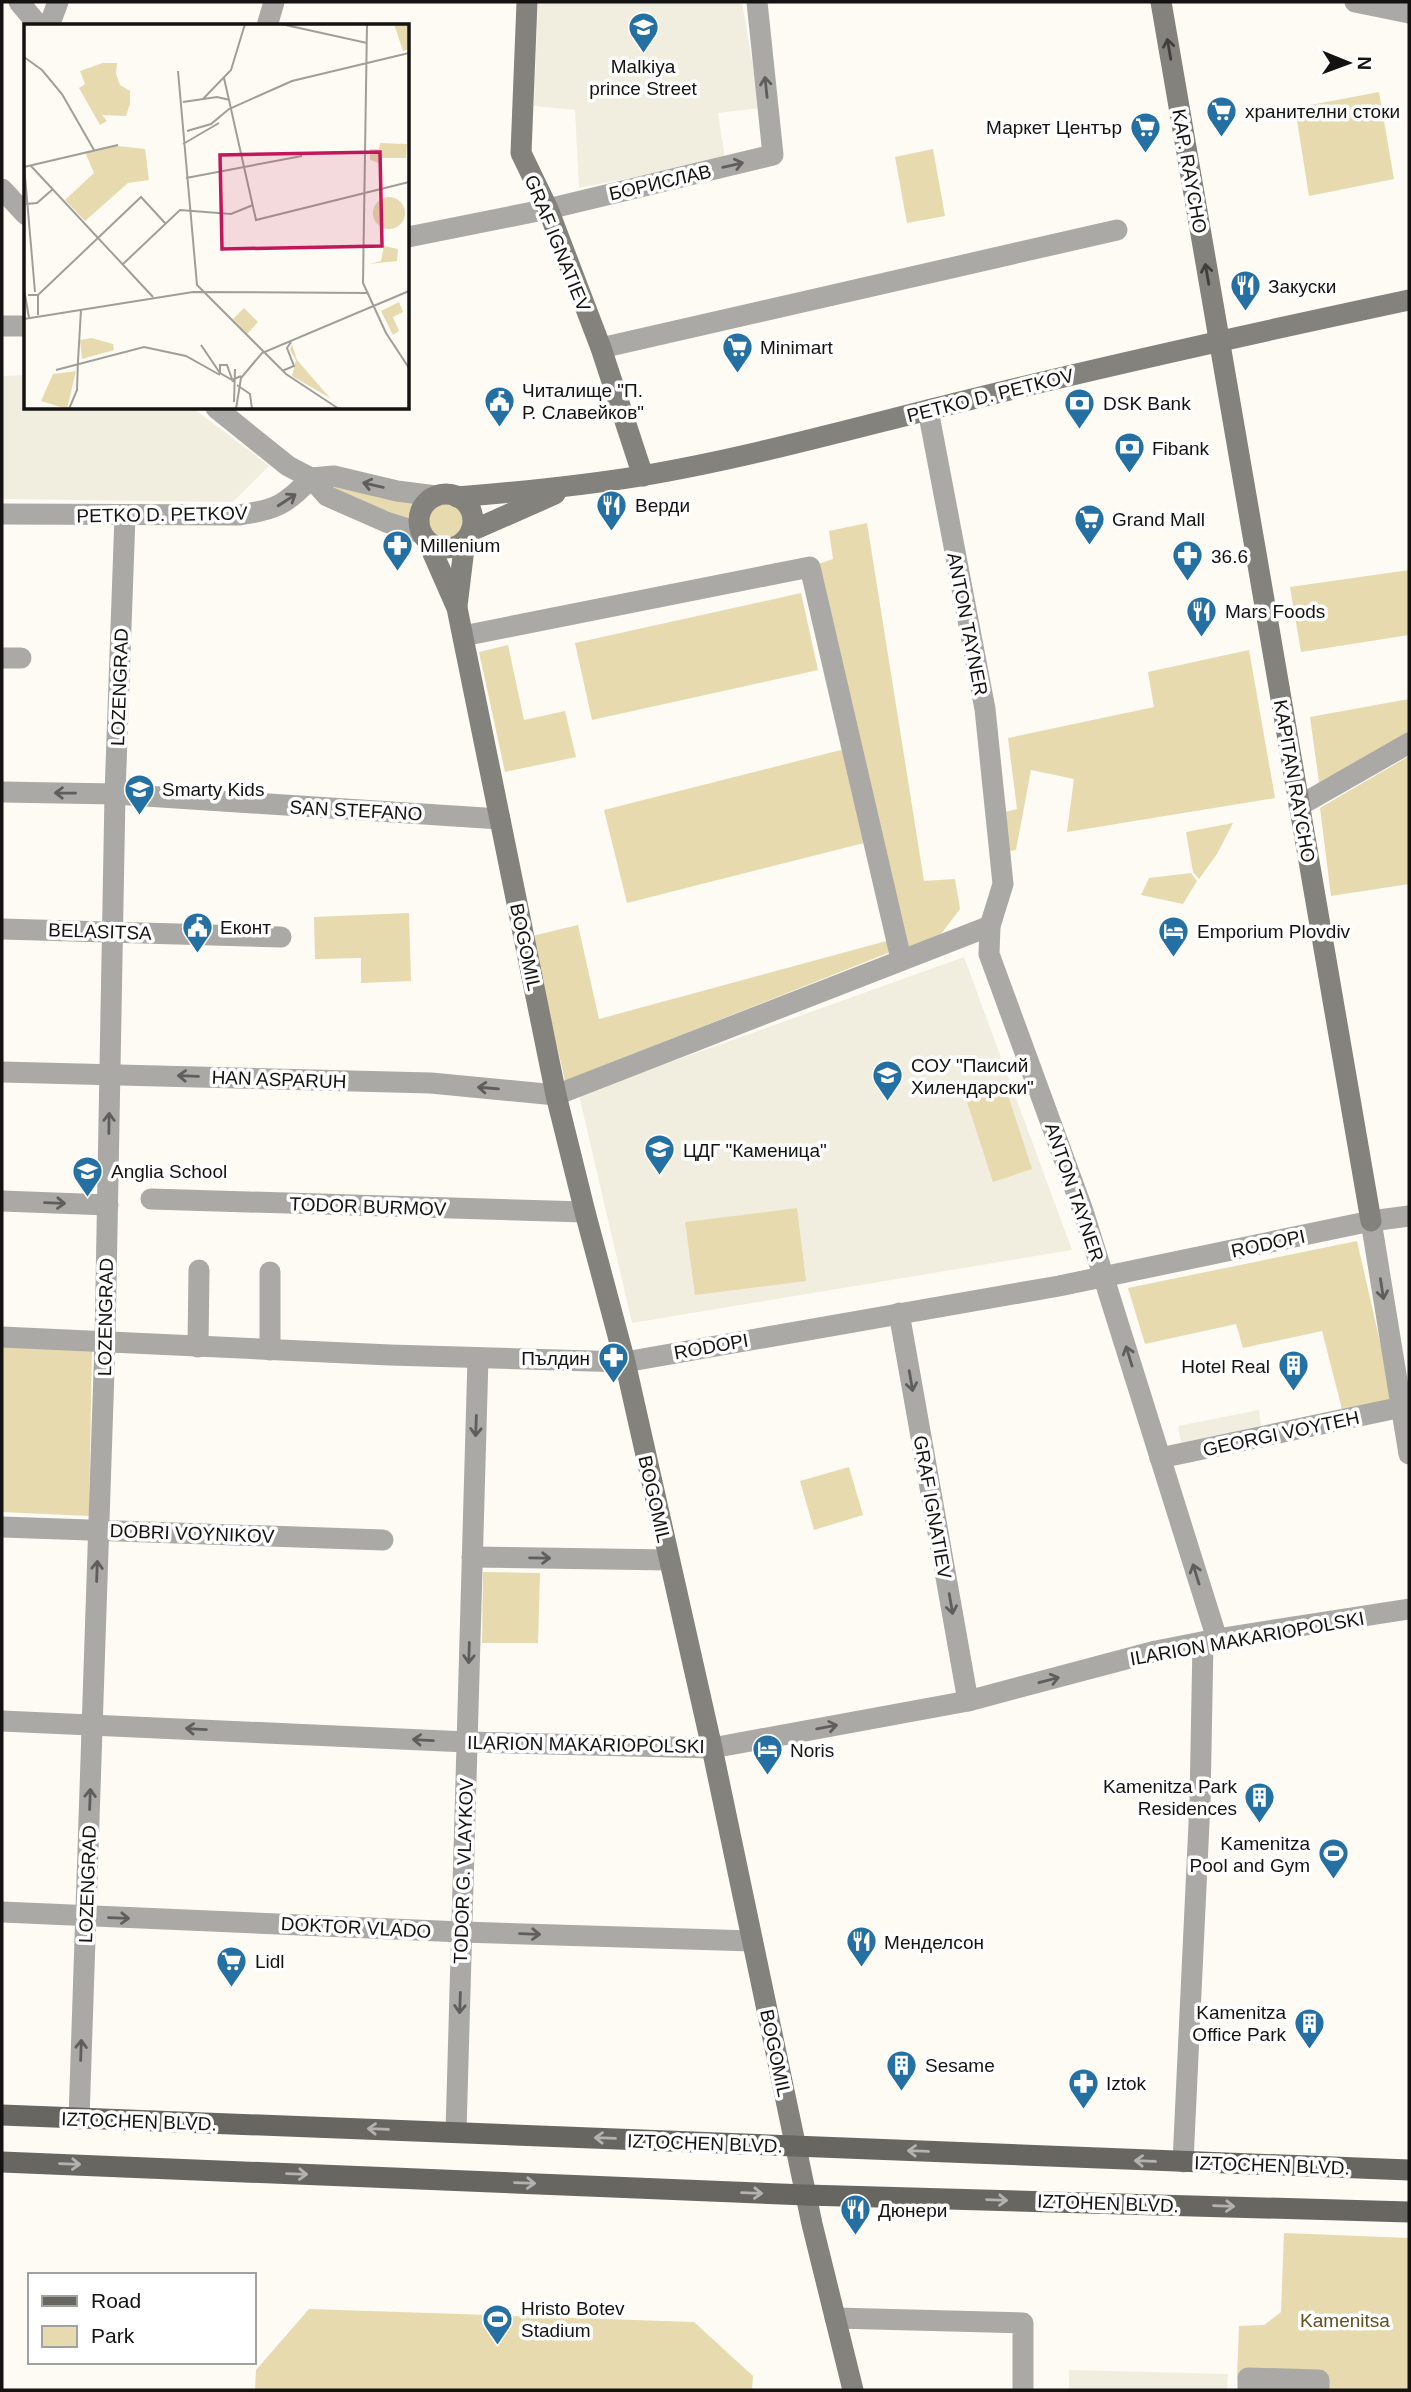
<svg xmlns="http://www.w3.org/2000/svg" width="1411" height="2392" font-family="Arial,sans-serif">
	<style>
		.built { fill: #f1eee0 }
		.green { fill: #e7daaf }
		.lines { fill: none; stroke-linecap: round; stroke-linejoin: round }
		.street { stroke: #aaa9a6; stroke-width: 21 }
		.secondary { stroke: #83827d; stroke-width: 21 }
		.primary { stroke: #676661; stroke-width: 21 }
		.oneway { stroke: #403f3c }
		.oneway2 { stroke: #5f5e5c }
		.oneway3 { stroke: #b3b2b0 }
		.labels { text-anchor: middle; stroke-width: 7; stroke-linejoin: round; paint-order: stroke }
		.poi-label { font-size: 19px; fill: #141311; stroke: #fff; text-anchor: start }
		.street-label { font-size: 19px; fill: #141311; stroke: #fff }
		.park-label { font-size: 19px; fill: #60501b; stroke: #fff }
		.inset-road { fill: none; stroke: #a09e99; stroke-width: 2 }
		.view { fill: #c2185b; fill-opacity: 0.15; stroke: #c2185b; stroke-width: 3.5 }
		.inset-edge { fill: none; stroke: #141311; stroke-width: 3.5 }
	</style>
	<rect width="100%" height="100%" fill="#fdfbf4"/>
	<!-- built -->
	<g class="built">
		<path d="M538,2H742L760,108L718,113L725,159L579,188L575,110L534,106Z"/>
		<path d="M26,375V408H193L269,466L233,502L2,499V376Z"/>
		<path d="M964,957L1072,1250L632,1323L579,1095Z"/>
		<path d="M1259,1410L1261,1426L1181,1443L1178,1426Z"/>
		<path d="M1069,2370L1228,2374L1227,2390H1069Z"/>
	</g>
	<!-- green -->
	<g class="green">
		<path d="M1379,92L1394,179L1309,196L1295,108Z"/>
		<path d="M933,149L945,216L907,223L895,157Z"/>
		<path d="M333,481L423,502L416,513L415,527L331,491Z"/>
		<circle cx="445" cy="521" r="20"/>
		<path d="M867,523L924,881L955,879L960,909L938,938L908,948L812,566L833,559L829,531Z"/>
		<path d="M1409,570V635L1301,652L1290,587Z"/>
		<path d="M801,593L818,670L592,720L575,643Z"/>
		<path d="M508,645L524,720L565,711L576,757L505,772L479,652Z"/>
		<path d="M1249,650L1275,798L1067,832L1074,779L1031,770L1016,850L1005,852L1001,813L1017,809L1008,738L1154,707L1148,672Z"/>
		<path d="M1409,699V737L1320,789L1310,717Z"/>
		<path d="M845,749L868,842L627,903L604,810Z"/>
		<path d="M1409,756V884L1331,896L1320,808Z"/>
		<path d="M1233,823L1217,854L1199,879L1193,872L1186,832Z"/>
		<path d="M1191,873L1197,881L1183,904L1141,895L1149,878Z"/>
		<path d="M409,913L411,981L361,983V958L315,959L314,917Z"/>
		<path d="M578,925L599,1019L890,940L893,951L565,1081L532,936Z"/>
		<path d="M1006,1089L1032,1169L993,1182L967,1102Z"/>
		<path d="M797,1208L806,1281L695,1295L685,1222Z"/>
		<path d="M1357,1241L1394,1403L1343,1413L1322,1331L1243,1348L1236,1324L1145,1344L1128,1288Z"/>
		<path d="M2,1344L92,1347L89,1516L2,1512Z"/>
		<path d="M849,1467L863,1515L814,1530L800,1481Z"/>
		<path d="M483,1572L540,1573L538,1643H482Z"/>
		<path d="M1284,2233L1409,2238V2390H1319L1248,2378H1237L1239,2326L1264,2325L1281,2312Z"/>
		<path d="M309,2309L694,2322L753,2376L752,2390H255L256,2370Z"/>
	</g>
	<g class="lines">
		<!-- street -->
		<g class="street">
			<path d="M19,2L39,26"/>
			<path d="M1355,2L1409,13"/>
			<path d="M49,26L58,2"/>
			<path d="M267,26L274,2"/>
			<path d="M2,189L26,215"/>
			<path d="M408,237L548,209L773,155L757,2"/>
			<path d="M2,326H26"/>
			<path d="M601,348L1117,230"/>
			<path d="M216,408L288,466L311,478L327,496L386,522L421,533"/>
			<path d="M928,410L985,709L1003,884L990,926L989,954L1082,1208L1217,1639"/>
			<path d="M311,478L334,476L397,491L436,496"/>
			<path d="M2,514L239,515C275,510 286,505 311,478"/>
			<path d="M463,636L810,567L901,959"/>
			<path d="M2,658H21"/>
			<path d="M2,792L115,794L500,819"/>
			<path d="M1299,806L1409,743"/>
			<path d="M2,929L281,937"/>
			<path d="M2,1072L431,1083L556,1095L990,926"/>
			<path d="M151,1199L585,1212"/>
			<path d="M2,1201L108,1205"/>
			<path d="M1371,1221L1409,1454"/>
			<path d="M899,1313L968,1701"/>
			<path d="M2,1337L390,1355L625,1362L1059,1286L1371,1221L1409,1216"/>
			<path d="M198,1347L199,1270"/>
			<path d="M270,1350V1272"/>
			<path d="M1160,1458L1402,1407"/>
			<path d="M2,1527L383,1540"/>
			<path d="M472,1557L669,1560"/>
			<path d="M2,1721L467,1742L712,1748L968,1701L1156,1651L1217,1639L1409,1609"/>
			<path d="M2,1912L462,1932L752,1941"/>
			<path d="M79,2119L105,1341L115,794L125,516"/>
			<path d="M456,2132L478,1358"/>
			<path d="M1183,2162L1200,1802L1203,1642"/>
			<path d="M835,2318L1023,2323V2390"/>
			<path d="M1248,2390V2378L1319,2380V2390"/>
		</g>
		<!-- secondary -->
		<g class="secondary">
			<path d="M527,2L521,153L548,209L601,348L643,476"/>
			<path d="M1161,2L1371,1221"/>
			<circle cx="446" cy="521" r="27"/>
			<path d="M457,497C518,492 580,486 641,476C748,458 854,428 960,402C1109,365 1259,332 1409,300"/>
			<path d="M471,531L555,494"/>
			<path d="M428,542L457,608L556,1095L585,1212L625,1362L712,1748L812,2224L853,2390"/>
			<path d="M457,606L465,540"/>
		</g>
		<!-- primary -->
		<g class="primary">
			<path d="M2,2115L1409,2170"/>
			<path d="M2,2162L806,2195L1409,2212"/>
		</g>
	</g>
	<!-- one-way arrows -->
	<defs><path id="oneway-shaft" d="M-6 0H5M1.5-3L5.5 0L1.5 3" fill="none" stroke-width="1.6" stroke-linecap="round" stroke-linejoin="round" transform="scale(1.75)"/></defs>
	<g class="oneway">
		<use href="#oneway-shaft" transform="translate(1169 49) rotate(-100)"/>
		<use href="#oneway-shaft" transform="translate(1207 274) rotate(-100)"/>
	</g>
	<g class="oneway2">
		<use href="#oneway-shaft" transform="translate(766 87) rotate(-96)"/>
		<use href="#oneway-shaft" transform="translate(733 165) rotate(-13)"/>
		<use href="#oneway-shaft" transform="translate(373 485) rotate(-167)"/>
		<use href="#oneway-shaft" transform="translate(287 500) rotate(-33)"/>
		<use href="#oneway-shaft" transform="translate(65 793) rotate(-179)"/>
		<use href="#oneway-shaft" transform="translate(188 1076) rotate(-178)"/>
		<use href="#oneway-shaft" transform="translate(488 1088) rotate(-175)"/>
		<use href="#oneway-shaft" transform="translate(109 1123) rotate(-89)"/>
		<use href="#oneway-shaft" transform="translate(55 1203) rotate(2)"/>
		<use href="#oneway-shaft" transform="translate(1382 1289) rotate(81)"/>
		<use href="#oneway-shaft" transform="translate(1129 1356) rotate(-107)"/>
		<use href="#oneway-shaft" transform="translate(911 1381) rotate(80)"/>
		<use href="#oneway-shaft" transform="translate(476 1426) rotate(92)"/>
		<use href="#oneway-shaft" transform="translate(540 1558) rotate(1)"/>
		<use href="#oneway-shaft" transform="translate(97 1571) rotate(-88)"/>
		<use href="#oneway-shaft" transform="translate(1196 1574) rotate(-107)"/>
		<use href="#oneway-shaft" transform="translate(951 1604) rotate(80)"/>
		<use href="#oneway-shaft" transform="translate(469 1653) rotate(92)"/>
		<use href="#oneway-shaft" transform="translate(1049 1680) rotate(-15)"/>
		<use href="#oneway-shaft" transform="translate(827 1727) rotate(-10)"/>
		<use href="#oneway-shaft" transform="translate(196 1729) rotate(-177)"/>
		<use href="#oneway-shaft" transform="translate(423 1740) rotate(-177)"/>
		<use href="#oneway-shaft" transform="translate(90 1799) rotate(-88)"/>
		<use href="#oneway-shaft" transform="translate(119 1918) rotate(2)"/>
		<use href="#oneway-shaft" transform="translate(530 1934) rotate(2)"/>
		<use href="#oneway-shaft" transform="translate(460 2003) rotate(92)"/>
		<use href="#oneway-shaft" transform="translate(81 2050) rotate(-88)"/>
	</g>
	<g class="oneway3">
		<use href="#oneway-shaft" transform="translate(378 2129) rotate(-178)"/>
		<use href="#oneway-shaft" transform="translate(605 2138) rotate(-178)"/>
		<use href="#oneway-shaft" transform="translate(918 2151) rotate(-178)"/>
		<use href="#oneway-shaft" transform="translate(1145 2161) rotate(-178)"/>
		<use href="#oneway-shaft" transform="translate(70 2164) rotate(2)"/>
		<use href="#oneway-shaft" transform="translate(297 2174) rotate(2)"/>
		<use href="#oneway-shaft" transform="translate(525 2183) rotate(2)"/>
		<use href="#oneway-shaft" transform="translate(752 2193) rotate(2)"/>
		<use href="#oneway-shaft" transform="translate(997 2200) rotate(2)"/>
		<use href="#oneway-shaft" transform="translate(1224 2206) rotate(2)"/>
	</g>
	<!-- icons -->
	<defs>
		<symbol id="school-pin" viewBox="-11 -11 22 30"><path d="M0 17L-7.5 6A9.5 9.5 0 1 1 7.5 6Z" fill="#2570a3" stroke="#fff"/><path d="M0-5L7-2L0 1L-7-2ZM-4 1L0 2.5L4 1V4Q0 6-4 4Z" fill="#fff"/></symbol>
		<symbol id="supermarket-pin" viewBox="-11 -11 22 30"><path d="M0 17L-7.5 6A9.5 9.5 0 1 1 7.5 6Z" fill="#2570a3" stroke="#fff"/><path d="M-6-5.5h2.5l.6 2H6L4.5 2H-2.5L-4.4-4H-6ZM-1.5 3.2a1.3 1.3 0 1 0 .1 0ZM3 3.2a1.3 1.3 0 1 0 .1 0Z" fill="#fff"/></symbol>
		<symbol id="restaurant-pin" viewBox="-11 -11 22 30"><path d="M0 17L-7.5 6A9.5 9.5 0 1 1 7.5 6Z" fill="#2570a3" stroke="#fff"/><path d="M-5-6h1v4h1v-4h1v4h1v-4h1v5L-1.5 .5V6h-2V.5L-5-1ZM5-6V6H3V1.5H1.5Q1.5-4 5-6Z" fill="#fff"/></symbol>
		<symbol id="civic-pin" viewBox="-11 -11 22 30"><path d="M0 17L-7.5 6A9.5 9.5 0 1 1 7.5 6Z" fill="#2570a3" stroke="#fff"/><path d="M-.6-6.5H3V-4.5H.6V-3L4-1V1h2V6H-6V1h2V-1L-.6-3ZM-1.2 2.5V6h2.4V2.5Z" fill="#fff"/></symbol>
		<symbol id="bank-pin" viewBox="-11 -11 22 30"><path d="M0 17L-7.5 6A9.5 9.5 0 1 1 7.5 6Z" fill="#2570a3" stroke="#fff"/><path d="M-6-4H6V4H-6ZM0-2.3a2.3 2.3 0 1 0 0 4.6a2.3 2.3 0 1 0 0-4.6Z" fill="#fff"/></symbol>
		<symbol id="pharmacy-pin" viewBox="-11 -11 22 30"><path d="M0 17L-7.5 6A9.5 9.5 0 1 1 7.5 6Z" fill="#2570a3" stroke="#fff"/><path d="M-2-6h4v4h4v4h-4v4h-4v-4h-4v-4h4Z" fill="#fff"/></symbol>
		<symbol id="hotel-pin" viewBox="-11 -11 22 30"><path d="M0 17L-7.5 6A9.5 9.5 0 1 1 7.5 6Z" fill="#2570a3" stroke="#fff"/><path d="M-6-4.5h1.5V1H6V5H4.5V3h-9V5H-6ZM-4 0a1.8 1.8 0 1 1 3.6 0ZM.5 0V-2.5h3Q6-2.5 6 0Z" fill="#fff"/></symbol>
		<symbol id="building-pin" viewBox="-11 -11 22 30"><path d="M0 17L-7.5 6A9.5 9.5 0 1 1 7.5 6Z" fill="#2570a3" stroke="#fff"/><path d="M-4-6H4V6H1V3H-1V6H-4ZM-2.5-4.3h1.7v1.8h-1.7ZM.8-4.3h1.7v1.8H.8ZM-2.5-1h1.7V.8h-1.7ZM.8-1h1.7V.8H.8Z" fill="#fff"/></symbol>
		<symbol id="stadium-pin" viewBox="-11 -11 22 30"><path d="M0 17L-7.5 6A9.5 9.5 0 1 1 7.5 6Z" fill="#2570a3" stroke="#fff"/><path d="M0-5a6.5 5 0 1 0 0 10a6.5 5 0 1 0 0-10ZM-3.5-1.8h7v3.6h-7Z" fill="#fff"/></symbol>
	</defs>
	<g fill-rule="evenodd">
		<use href="#school-pin" x="626" y="10" width="35" height="47"/>
		<use href="#supermarket-pin" x="1204" y="94" width="35" height="47"/>
		<use href="#supermarket-pin" x="1128" y="110" width="35" height="47"/>
		<use href="#restaurant-pin" x="1228" y="268" width="35" height="47"/>
		<use href="#supermarket-pin" x="720" y="330" width="35" height="47"/>
		<use href="#civic-pin" x="482" y="384" width="35" height="47"/>
		<use href="#bank-pin" x="1062" y="386" width="35" height="47"/>
		<use href="#bank-pin" x="1112" y="430" width="35" height="47"/>
		<use href="#restaurant-pin" x="594" y="488" width="35" height="47"/>
		<use href="#supermarket-pin" x="1072" y="502" width="35" height="47"/>
		<use href="#pharmacy-pin" x="380" y="528" width="35" height="47"/>
		<use href="#pharmacy-pin" x="1170" y="538" width="35" height="47"/>
		<use href="#restaurant-pin" x="1184" y="594" width="35" height="47"/>
		<use href="#school-pin" x="122" y="772" width="35" height="47"/>
		<use href="#civic-pin" x="180" y="910" width="35" height="47"/>
		<use href="#hotel-pin" x="1156" y="914" width="35" height="47"/>
		<use href="#school-pin" x="870" y="1058" width="35" height="47"/>
		<use href="#school-pin" x="642" y="1132" width="35" height="47"/>
		<use href="#school-pin" x="70" y="1154" width="35" height="47"/>
		<use href="#pharmacy-pin" x="596" y="1340" width="35" height="47"/>
		<use href="#building-pin" x="1276" y="1348" width="35" height="47"/>
		<use href="#hotel-pin" x="750" y="1732" width="35" height="47"/>
		<use href="#building-pin" x="1242" y="1780" width="35" height="47"/>
		<use href="#stadium-pin" x="1316" y="1836" width="35" height="47"/>
		<use href="#restaurant-pin" x="844" y="1924" width="35" height="47"/>
		<use href="#supermarket-pin" x="214" y="1944" width="35" height="47"/>
		<use href="#building-pin" x="1292" y="2006" width="35" height="47"/>
		<use href="#building-pin" x="884" y="2048" width="35" height="47"/>
		<use href="#pharmacy-pin" x="1066" y="2066" width="35" height="47"/>
		<use href="#restaurant-pin" x="838" y="2192" width="35" height="47"/>
		<use href="#stadium-pin" x="480" y="2302" width="35" height="47"/>
	</g>
	<g class="labels">
		<!-- poi labels -->
		<g class="poi-label">
			<text x="643" y="73" text-anchor="middle">Malkiya<tspan x="643" dy="22">prince Street</tspan></text>
			<text x="1245" y="118">хранителни стоки</text>
			<text x="1122" y="134" text-anchor="end">Маркет Център</text>
			<text x="1268" y="293">Закуски</text>
			<text x="760" y="354">Minimart</text>
			<text x="522" y="397">Читалище "П.<tspan x="522" dy="22">Р. Славейков"</tspan></text>
			<text x="1103" y="410">DSK Bank</text>
			<text x="1152" y="455">Fibank</text>
			<text x="635" y="512">Верди</text>
			<text x="1112" y="526">Grand Mall</text>
			<text x="420" y="552">Millenium</text>
			<text x="1211" y="563">36.6</text>
			<text x="1225" y="618">Mars Foods</text>
			<text x="162" y="796">Smarty Kids</text>
			<text x="220" y="934">Еконт</text>
			<text x="1197" y="938">Emporium Plovdiv</text>
			<text x="911" y="1072">СОУ "Паисий<tspan x="911" dy="22">Хилендарски"</tspan></text>
			<text x="683" y="1157">ЦДГ "Каменица"</text>
			<text x="111" y="1178">Anglia School</text>
			<text x="590" y="1365" text-anchor="end">Пълдин</text>
			<text x="1270" y="1373" text-anchor="end">Hotel Real</text>
			<text x="790" y="1757">Noris</text>
			<text x="1237" y="1793" text-anchor="end">Kamenitza Park<tspan x="1237" dy="22">Residences</tspan></text>
			<text x="1310" y="1850" text-anchor="end">Kamenitza<tspan x="1310" dy="22">Pool and Gym</tspan></text>
			<text x="884" y="1949">Менделсон</text>
			<text x="255" y="1968">Lidl</text>
			<text x="1286" y="2019" text-anchor="end">Kamenitza<tspan x="1286" dy="22">Office Park</tspan></text>
			<text x="925" y="2072">Sesame</text>
			<text x="1106" y="2090">Iztok</text>
			<text x="878" y="2217">Дюнери</text>
			<text x="521" y="2315">Hristo Botev<tspan x="521" dy="22">Stadium</tspan></text>
		</g>
		<!-- street labels -->
		<g class="street-label">
			<text transform="translate(1190 171) rotate(80)" y="7">KAP. RAYCHO</text>
			<text transform="translate(660 182) rotate(-13)" y="7">БОРИСЛАВ</text>
			<text transform="translate(558 243) rotate(68)" y="7">GRAF IGNATIEV</text>
			<text transform="translate(990 395) rotate(-14)" y="7">PETKO D. PETKOV</text>
			<text transform="translate(162 514) rotate(-1)" y="7">PETKO D. PETKOV</text>
			<text transform="translate(968 624) rotate(79)" y="7">ANTON TAYNER</text>
			<text transform="translate(119 687) rotate(-88)" y="7">LOZENGRAD</text>
			<text transform="translate(1295 781) rotate(80)" y="7">KAPITAN RAYCHO</text>
			<text transform="translate(356 810) rotate(3)" y="7">SAN STEFANO</text>
			<text transform="translate(100 931) rotate(2)" y="7">BELASITSA</text>
			<text transform="translate(526 947) rotate(78)" y="7">BOGOMIL</text>
			<text transform="translate(279 1079) rotate(2)" y="7">HAN ASPARUH</text>
			<text transform="translate(1075 1192) rotate(71)" y="7">ANTON TAYNER</text>
			<text transform="translate(368 1206) rotate(2)" y="7">TODOR BURMOV</text>
			<text transform="translate(1268 1243) rotate(-12)" y="7">RODOPI</text>
			<text transform="translate(105 1317) rotate(-89)" y="7">LOZENGRAD</text>
			<text transform="translate(711 1346) rotate(-10)" y="7">RODOPI</text>
			<text transform="translate(1281 1433) rotate(-12)" y="7">GEORGI VOYTEH</text>
			<text transform="translate(655 1499) rotate(77)" y="7">BOGOMIL</text>
			<text transform="translate(933 1507) rotate(80)" y="7">GRAF IGNATIEV</text>
			<text transform="translate(192 1533) rotate(2)" y="7">DOBRI VOYNIKOV</text>
			<text transform="translate(1247 1638) rotate(-10)" y="7">ILARION MAKARIOPOLSKI</text>
			<text transform="translate(586 1744) rotate(1)" y="7">ILARION MAKARIOPOLSKI</text>
			<text transform="translate(463 1871) rotate(-88)" y="7">TODOR G. VLAYKOV</text>
			<text transform="translate(87 1884) rotate(-88)" y="7">LOZENGRAD</text>
			<text transform="translate(356 1927) rotate(3)" y="7">DOKTOR VLADO</text>
			<text transform="translate(776 2053) rotate(78)" y="7">BOGOMIL</text>
			<text transform="translate(139 2121) rotate(2)" y="7">IZTOCHEN BLVD.</text>
			<text transform="translate(705 2143) rotate(2)" y="7">IZTOCHEN BLVD.</text>
			<text transform="translate(1272 2165) rotate(2)" y="7">IZTOCHEN BLVD.</text>
			<text transform="translate(1108 2203) rotate(2)" y="7">IZTOHEN BLVD.</text>
		</g>
		<!-- park labels -->
		<g class="park-label">
			<text x="1345" y="2327">Kamenitsa</text>
		</g>
	</g>
	<!-- overview -->
	<g transform="translate(24 24)">
		<rect width="385" height="385" fill="#fdfbf4"/>
		<path d="M370,0H385V25L379,27ZM79,39H93L92,50L96,61L106,67V80L102,92L78,91L83,97L76,101L55,64L61,60L56,47ZM356,119L383,120L382,134H356L355,139L346,136V125H355ZM94,122L121,125L125,156L104,159L61,197L41,176L70,149L61,128ZM349 189a16 16 0 1 1 32 0a16 16 0 1 1-32 0ZM360,222L374,225L373,237L345,240L357,237ZM375,278L379,288L369,293L375,307L369,311L357,287ZM220,284L234,298L223,310L209,295ZM68,314L89,320L90,326L58,335L56,316ZM268,320L273,336L306,374L268,352L272,336L266,326ZM52,347L43,385L17,377L29,350Z" fill="#e7daaf"/>
		<path class="inset-road" d="M257,0L343,19M343,0L339,259L362,309L385,344M0,33L18,46L38,70L70,126M154,47L173,261L262,350L315,385M200,54L232,196L385,158M179,75L207,46L221,0M159,78L193,73L206,76M163,107L187,100L205,85L268,57L385,29M159,120L195,99M0,141L11,268M7,142L129,273M0,143L94,121M162,154L278,132M2,180L13,179L29,165M99,240L156,186L207,190L229,181M0,265L5,294M4,271H14V291M14,271L117,173L141,199M0,295L169,268L344,269M177,321L196,349L208,356L217,352M54,337L57,286M32,346L120,323L162,332L196,351M258,347L270,342L263,324L267,318M196,349V341H203L209,358M213,361L226,370L228,385M210,378L211,345M45,385L53,366L54,336M212,385L217,354L238,329L385,267"/>
		<path class="view" d="M356,128L358,222L198,225L196,131Z"/>
		<rect width="385" height="385" class="inset-edge"/>
	</g>
	<!-- border -->
	<rect width="1411" height="2392" fill="none" stroke="#141311" stroke-width="7"/>
	<!-- legend -->
	<rect x="28" y="2273" width="228" height="91" fill="#ffffff" stroke="#a1a1a0" stroke-width="2"/>
	<rect x="42" y="2296" width="35" height="10" fill="#676661" stroke="#a1a1a0" stroke-width="2"/>
	<text x="91" y="2308" font-size="21" fill="#141311">Road</text>
	<rect x="42" y="2326" width="35" height="21" fill="#e7daaf" stroke="#a1a1a0" stroke-width="2"/>
	<text x="91" y="2343" font-size="21" fill="#141311">Park</text>
	<!-- north arrow -->
	<g transform="translate(1348 63) rotate(91)" stroke="#ffffff" stroke-width="5" paint-order="stroke">
	<path d="M0-5L12 26L0 18L-12 26Z" fill="#141311"/>
	<text y="-10" font-size="19" font-weight="bold" text-anchor="middle" fill="#141311">N</text>
	</g>
</svg>
